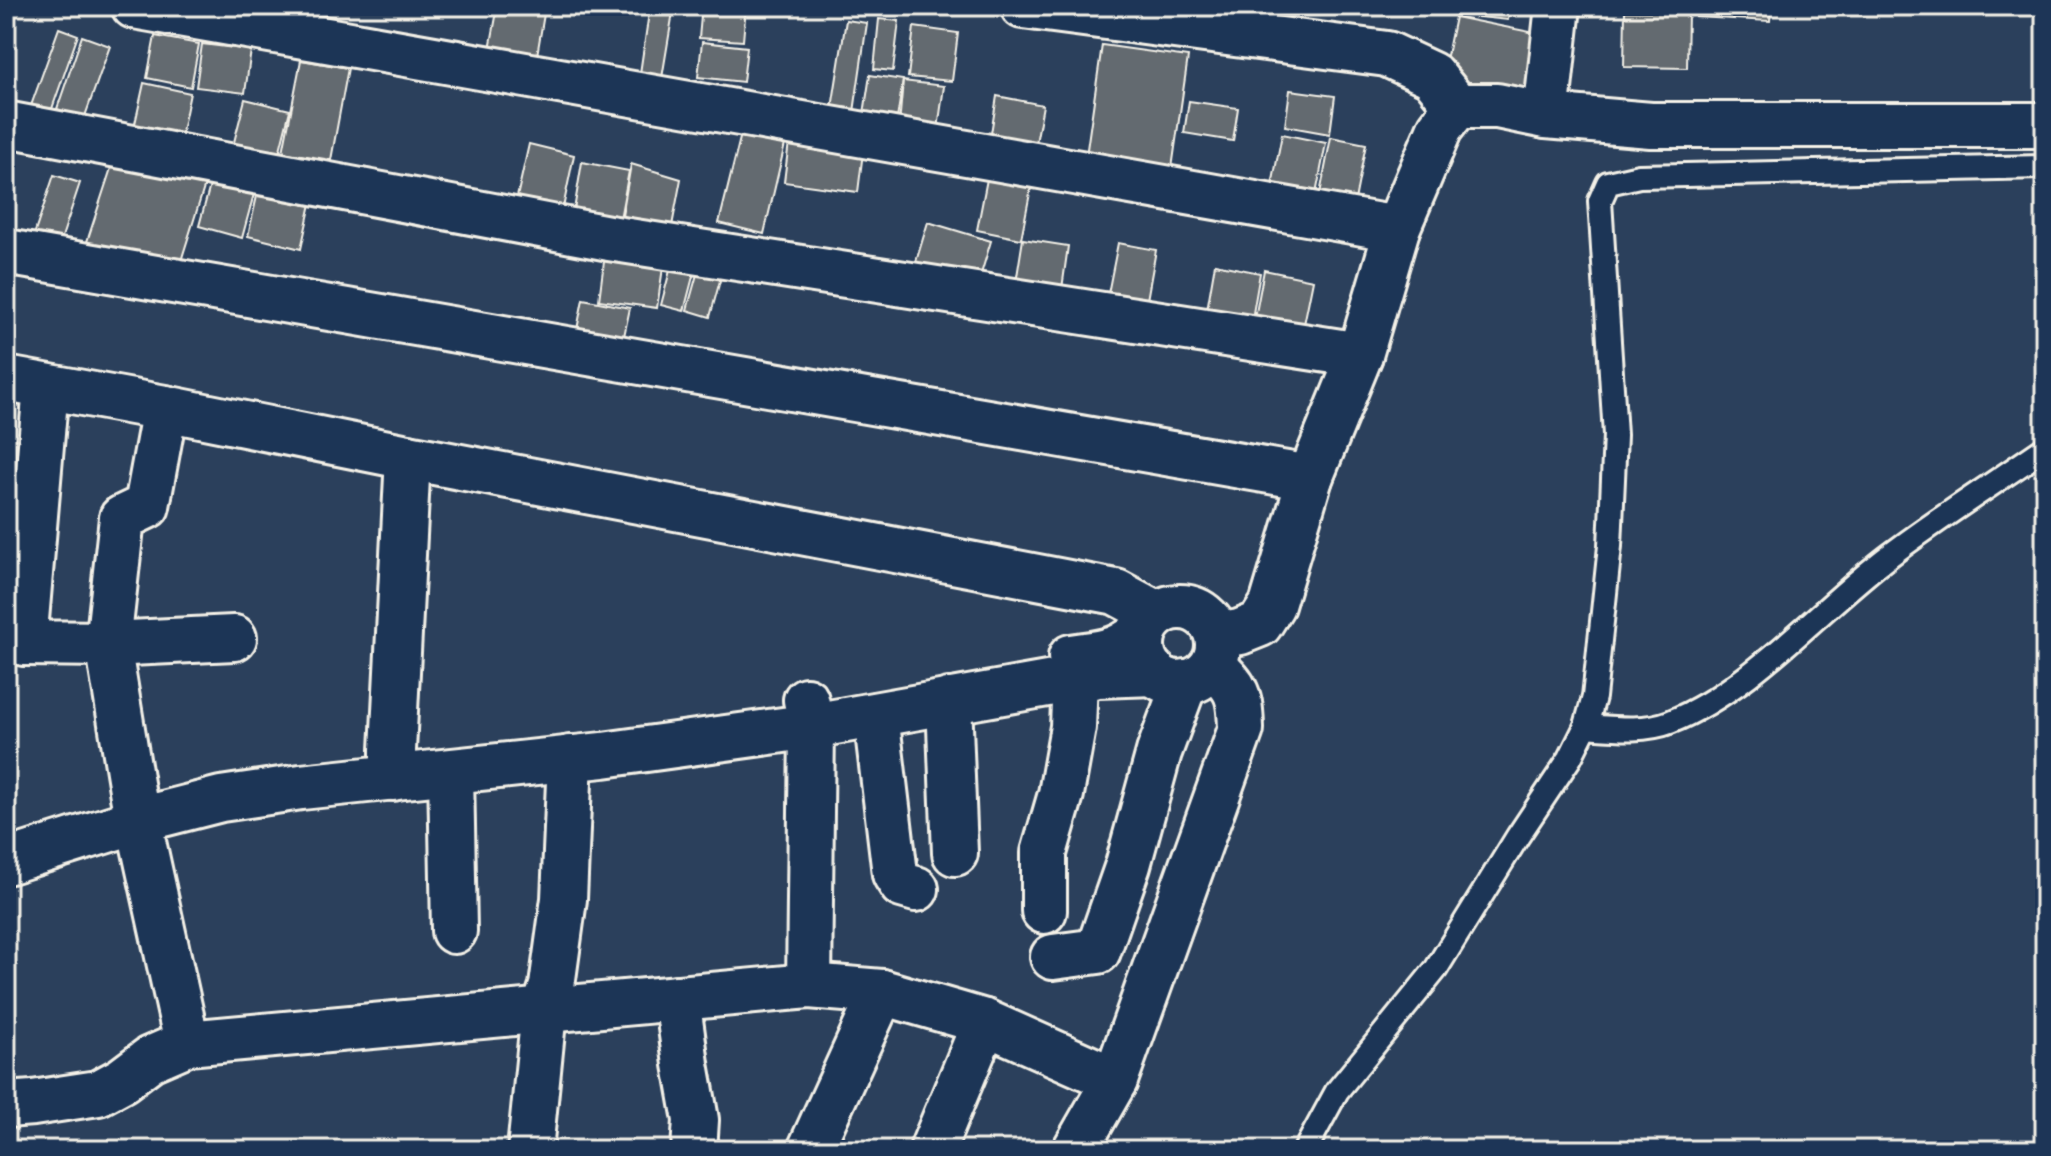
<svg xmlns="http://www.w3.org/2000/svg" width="2051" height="1156" font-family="Kalam,sans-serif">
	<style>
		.building { fill: #646a6f; stroke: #f4f1e8; stroke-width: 2 }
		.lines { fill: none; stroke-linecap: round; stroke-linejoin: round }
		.service-casing { stroke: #f4f1e8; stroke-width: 28 }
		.minor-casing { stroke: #f4f1e8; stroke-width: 50 }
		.secondary-casing { stroke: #f4f1e8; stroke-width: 50 }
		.service { stroke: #1d3557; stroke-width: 22 }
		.minor { stroke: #1d3557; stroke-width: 44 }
		.secondary { stroke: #1d3557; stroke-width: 44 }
	</style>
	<rect width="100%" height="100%" fill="#2b405c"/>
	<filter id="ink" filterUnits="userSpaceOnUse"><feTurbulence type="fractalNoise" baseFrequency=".0125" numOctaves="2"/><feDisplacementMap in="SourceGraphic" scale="16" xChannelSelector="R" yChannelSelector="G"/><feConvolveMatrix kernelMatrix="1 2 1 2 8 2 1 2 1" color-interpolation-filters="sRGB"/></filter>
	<g filter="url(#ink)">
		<!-- building -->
		<g class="building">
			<path d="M498,6H534L545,8L534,73L487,65Z"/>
			<path d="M650,6H674L661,84L639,80Z"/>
			<path d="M702,6H746L743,41L699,38Z"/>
			<path d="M1451,6H1510L1508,20L1451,14Z"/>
			<path d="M1697,6H1771L1770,21L1696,17Z"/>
			<path d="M1625,11L1688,12L1687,68L1624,67Z"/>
			<path d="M1455,17L1550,36L1536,103L1441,84Z"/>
			<path d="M879,19L899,21L893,71L874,69Z"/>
			<path d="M846,20L867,23L854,112L832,108Z"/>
			<path d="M914,27L958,33L952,81L908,77Z"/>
			<path d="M59,28L78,35L48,120L28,114Z"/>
			<path d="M82,36L110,46L84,119L57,109Z"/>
			<path d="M155,36L199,44L191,87L147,78Z"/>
			<path d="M702,42L747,47L743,82L698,77Z"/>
			<path d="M202,44L251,50L245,93L196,87Z"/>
			<path d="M1102,45L1188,57L1170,182L1084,170Z"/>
			<path d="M301,60L348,68L331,160L283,152Z"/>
			<path d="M870,75L903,80L897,119L864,114Z"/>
			<path d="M903,81L944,86L938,129L899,125Z"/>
			<path d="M144,83L190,93L180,142L133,133Z"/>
			<path d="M1290,90L1335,96L1330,134L1285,126Z"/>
			<path d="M997,96L1043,105L1034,154L989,146Z"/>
			<path d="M245,99L290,110L277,162L232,150Z"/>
			<path d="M1189,101L1238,108L1233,141L1184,133Z"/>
			<path d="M742,130L786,140L764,234L719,223Z"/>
			<path d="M1282,134L1326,143L1316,194L1272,186Z"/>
			<path d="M1331,137L1366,144L1355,200L1320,194Z"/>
			<path d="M789,142L863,152L858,192L784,182Z"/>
			<path d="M529,144L574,155L563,208L517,197Z"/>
			<path d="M115,156L207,178L176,277L82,257Z"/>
			<path d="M582,162L629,171L620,219L574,210Z"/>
			<path d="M631,164L681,179L672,226L622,216Z"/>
			<path d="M54,175L80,183L56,255L30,247Z"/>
			<path d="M212,178L255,190L242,238L199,226Z"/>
			<path d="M987,179L1031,188L1021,239L977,230Z"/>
			<path d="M259,187L312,199L301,249L248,236Z"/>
			<path d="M928,222L991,241L978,284L915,265Z"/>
			<path d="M1023,239L1068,246L1061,296L1015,289Z"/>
			<path d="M1118,243L1156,250L1145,311L1106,304Z"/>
			<path d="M606,246L665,254L657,308L599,300Z"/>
			<path d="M674,255L697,261L684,311L661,305Z"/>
			<path d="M701,260L724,266L710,317L687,310Z"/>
			<path d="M1215,264L1260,273L1252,319L1207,310Z"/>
			<path d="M1264,270L1313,280L1301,339L1253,329Z"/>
			<path d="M583,299L630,308L620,355L574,345Z"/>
		</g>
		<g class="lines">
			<defs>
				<g id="service">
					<path d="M1586,726C1613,728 1644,732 1670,722C1752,689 1819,609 1889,556C1939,518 1993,484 2045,448"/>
					<path d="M1305,1150L1337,1091L1436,969L1518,836L1570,758L1586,726L1594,697L1610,546L1615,435L1600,201L1608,183L1639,176L2045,167"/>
				</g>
				<g id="minor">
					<path d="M134,6L1397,229"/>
					<path d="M1023,6L1387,54L1432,75L1457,106"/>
					<path d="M1546,116L1558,6"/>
					<path d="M6,124L609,238L1360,355"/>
					<path d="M6,252L1310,478"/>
					<path d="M6,379L165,408L408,457L1116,592L1157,614"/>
					<path d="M46,387L24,643L108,644L234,638"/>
					<path d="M165,408L147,506L122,518L108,644L133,796L187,1043"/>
					<path d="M806,700L812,726L809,986"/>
					<path d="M949,701L955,853"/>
					<path d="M876,715L895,874L902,885L916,889"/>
					<path d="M451,772L454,931"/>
					<path d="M393,778V750L408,457"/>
					<path d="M1044,911V853L1061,794L1073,727L1075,679"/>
					<path d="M1053,957L1098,951L1128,865L1159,752L1185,682"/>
					<path d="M677,998L686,1064L696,1120L694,1150"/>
					<path d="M6,1105L33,1103L98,1093L122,1080L150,1059L187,1043L809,986L882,992L985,1022L1115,1080"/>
					<path d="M530,1150L544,1011L552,986L564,899L570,758"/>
					<path d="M810,1150L882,992"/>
					<path d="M932,1150L985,1022"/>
					<path d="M1075,1150L1115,1080L1241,729C1240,694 1238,689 1213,665"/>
				</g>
				<g id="secondary">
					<circle cx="1180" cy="645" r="38"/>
					<path d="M1218,636L1240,632L1260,624L1272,605L1310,478L1360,355L1397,229L1440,128L1457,106H1497L1546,116L1651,125H2045"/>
					<path d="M1071,657C1105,652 1119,653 1145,629"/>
					<path d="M6,862L139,820L221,799L301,787L603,755L812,726L1098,675L1155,673"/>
				</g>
			</defs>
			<!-- service casing -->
			<use href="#service" class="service-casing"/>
			<!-- minor casing -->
			<use href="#minor" class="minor-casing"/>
			<!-- secondary casing -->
			<use href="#secondary" class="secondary-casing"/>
			<!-- service -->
			<use href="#service" class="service"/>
			<!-- minor -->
			<use href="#minor" class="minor"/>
			<!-- secondary -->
			<use href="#secondary" class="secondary"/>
		</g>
	</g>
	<!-- margin -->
	<rect width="2051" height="1156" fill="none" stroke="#1d3557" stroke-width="32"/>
	<rect x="16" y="16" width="2019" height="1124" fill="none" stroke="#f4f1e8" stroke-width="3" filter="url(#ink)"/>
</svg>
